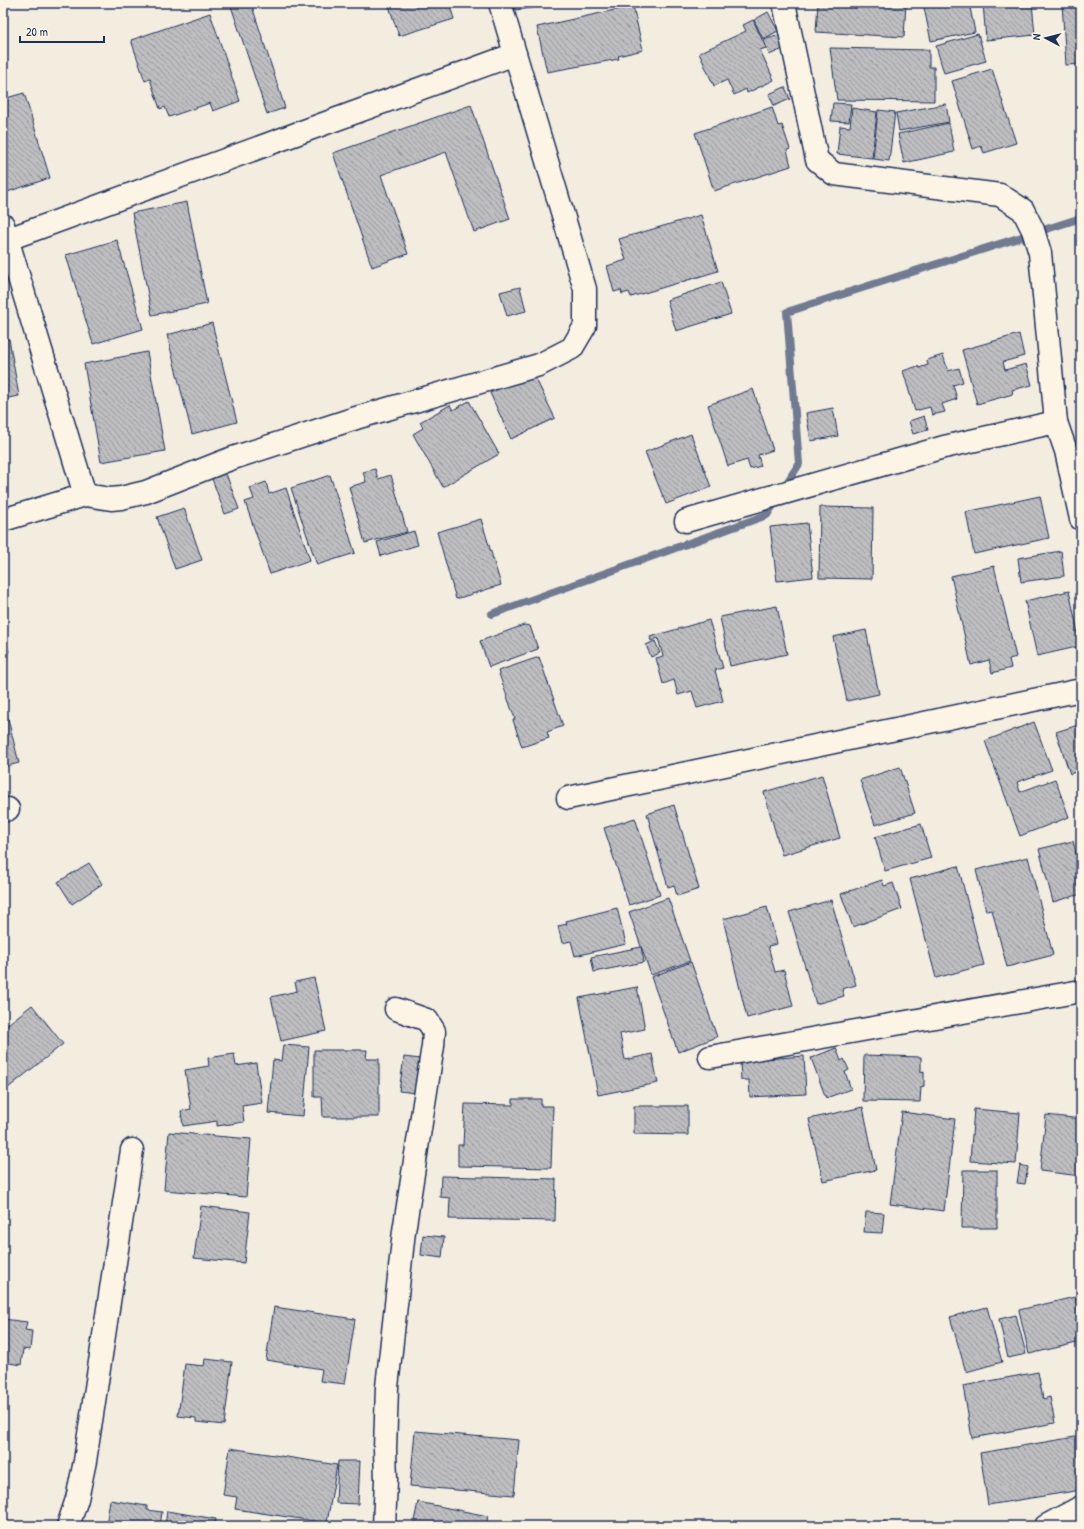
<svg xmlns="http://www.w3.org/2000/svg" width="1084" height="1529" font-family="'Patrick Hand',sans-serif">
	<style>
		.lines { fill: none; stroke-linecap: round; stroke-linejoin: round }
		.stream { stroke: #707a91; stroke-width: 8 }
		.building { fill: url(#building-back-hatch); stroke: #1b2f5e }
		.street-casing { stroke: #1b2f5e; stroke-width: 25 }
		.street { stroke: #fcf5e5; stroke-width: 22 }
	</style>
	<defs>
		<pattern id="building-back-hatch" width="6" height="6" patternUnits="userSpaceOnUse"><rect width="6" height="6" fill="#bebec0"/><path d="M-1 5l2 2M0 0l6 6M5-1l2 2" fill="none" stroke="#9a9b9f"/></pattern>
	</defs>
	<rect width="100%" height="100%" fill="#f3ede0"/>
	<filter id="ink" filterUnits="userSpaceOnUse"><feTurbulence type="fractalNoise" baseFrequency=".025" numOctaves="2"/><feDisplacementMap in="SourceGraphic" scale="8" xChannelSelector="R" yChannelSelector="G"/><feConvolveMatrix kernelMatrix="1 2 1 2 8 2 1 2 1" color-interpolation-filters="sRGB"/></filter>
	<g filter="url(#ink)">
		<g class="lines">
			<!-- stream -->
			<g class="stream">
				<path d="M783,489L799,464L787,312L1081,218"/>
				<path d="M492,614L767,515L777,499"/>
			</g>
		</g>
		<!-- building -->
		<g class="building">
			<path d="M230,3H251L285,108L267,114Z"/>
			<path d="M388,3H449L454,19L399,36Z"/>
			<path d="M514,3H533V8L515,10Z"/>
			<path d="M818,3H906L904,37L816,32Z"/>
			<path d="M923,3H969L975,32L931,41Z"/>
			<path d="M983,3H1032L1035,35L986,40Z"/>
			<path d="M1062,3H1081V64L1066,65Z"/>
			<path d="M633,6L643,50L618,56L619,59L547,72L537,27Z"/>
			<path d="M768,12L778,31L763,39L754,20Z"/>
			<path d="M210,13L240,101L213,111L210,103L169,117L165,107L160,109L150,79L145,81L131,40Z"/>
			<path d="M753,20L766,48L760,50L774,80L747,93L746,89L734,95L727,80L714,86L699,53L746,31L743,25Z"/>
			<path d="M978,34L986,61L944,73L936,46Z"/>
			<path d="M779,35L783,49L769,55L764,40Z"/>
			<path d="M830,48L929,50V67H934V101L837,100Z"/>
			<path d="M992,69L1016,143L984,153L981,146L973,149L952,81Z"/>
			<path d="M785,87L790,99L774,106L769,94Z"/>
			<path d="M24,93L50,178L7,192L3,178V99Z"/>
			<path d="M833,103L851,104L849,122L831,121Z"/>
			<path d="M946,104L949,122L899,131L896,113Z"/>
			<path d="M471,105L510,219L474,232L446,152L381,175L408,254L372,267L333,153Z"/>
			<path d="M772,107L778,126L782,125L790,149L787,150L791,166L714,191L695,133Z"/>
			<path d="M852,108L877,112L872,158L837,154L840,126L850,127Z"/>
			<path d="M878,110L895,112L889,161L873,159Z"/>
			<path d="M949,123L954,152L904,163L898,134Z"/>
			<path d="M187,202L207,304L152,315L132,213Z"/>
			<path d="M701,215L718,271L631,297L629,292L622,294L621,290L614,292L607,266L626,260L619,239Z"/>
			<path d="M117,240L143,329L93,344L66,255Z"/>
			<path d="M721,282L731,314L676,331L667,300Z"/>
			<path d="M520,287L526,311L507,316L500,292Z"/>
			<path d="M212,323L237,422L192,434L167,335Z"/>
			<path d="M1019,334L1024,356L1003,362L1005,370L1026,364L1032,385L1012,390L1013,394L977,404L962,350Z"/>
			<path d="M9,339L19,396L3,399V340Z"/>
			<path d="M147,352L165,451L101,462L84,364Z"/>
			<path d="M943,355L948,371L959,368L963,382L953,385L957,399L942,404L945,412L932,415L930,407L915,411L903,371L918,366L919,368L928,365L927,360Z"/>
			<path d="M533,373L555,418L511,439L490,393Z"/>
			<path d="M753,389L773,450L758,455L761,466L750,469L747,460L728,466L708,405Z"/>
			<path d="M469,401L499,454L443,487L413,434L423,428L420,422L450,405L453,410Z"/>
			<path d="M833,408L838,436L811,441L806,413Z"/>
			<path d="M924,416L928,430L913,434L909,421Z"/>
			<path d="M691,434L711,487L666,504L645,452Z"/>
			<path d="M375,469L378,479L391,475L407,532L365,543L349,487L366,482L363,472Z"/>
			<path d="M225,471L239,509L225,514L211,476Z"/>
			<path d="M330,475L355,553L317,565L291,488Z"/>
			<path d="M266,482L269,494L286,488L310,560L270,574L245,502L254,499L250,488Z"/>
			<path d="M1040,496L1049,538L974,554L966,512Z"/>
			<path d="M820,507L873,508L872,579L819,578Z"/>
			<path d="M184,508L202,560L175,569L157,517Z"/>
			<path d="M481,519L501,585L456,599L437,532Z"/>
			<path d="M807,523L813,577L777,581L770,527Z"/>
			<path d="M414,531L418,545L381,556L377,542Z"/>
			<path d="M1061,551L1064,576L1021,582L1018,558Z"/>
			<path d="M994,566L1016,657L1009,659L1011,668L992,673L989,660L971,665L951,576Z"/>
			<path d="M1069,591L1081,646L1037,656L1025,601Z"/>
			<path d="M777,606L787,654L730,666L720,617Z"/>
			<path d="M709,620L723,668L715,670L723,701L697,708L692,691L678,695L674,680L663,684L656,658L663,656L658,638L651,641L650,637Z"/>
			<path d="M524,625L530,626L538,649L489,667L480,641Z"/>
			<path d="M866,630L879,694L847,701L833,637Z"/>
			<path d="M3,632L9,652L3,653Z"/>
			<path d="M655,641L660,653L651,657L646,645Z"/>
			<path d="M539,657L563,726L547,732L549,738L522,747L513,720L515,719L498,671Z"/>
			<path d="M3,699L19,763L3,767Z"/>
			<path d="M1034,722L1052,770L1017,782L1020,792L1055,779L1069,817L1020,836L985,741Z"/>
			<path d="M1081,724V770L1070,774L1056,732Z"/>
			<path d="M900,767L915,813L875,825L860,780Z"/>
			<path d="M822,775L840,838L782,855L764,792Z"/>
			<path d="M674,805L699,889L677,896L674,885L668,887L647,814Z"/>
			<path d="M635,818L660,895L629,905L604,828Z"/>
			<path d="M921,824L931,858L885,871L875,837Z"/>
			<path d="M1073,841L1081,873V894L1053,902L1039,849Z"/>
			<path d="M1028,857L1053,955L1007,967L992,910L986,911L976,870Z"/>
			<path d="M89,863L102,884L72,904L58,882Z"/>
			<path d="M958,866L984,965L936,978L910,879Z"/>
			<path d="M882,880L884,886L893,883L902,909L853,927L841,894Z"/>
			<path d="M668,898L690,961L651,975L629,912Z"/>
			<path d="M831,900L856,985L842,989L844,996L816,1004L789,912Z"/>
			<path d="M767,907L777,944L768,946L775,972L784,970L793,1006L747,1018L723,919Z"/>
			<path d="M617,908L626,944L575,956L571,941L562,943L558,926L567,924L566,921Z"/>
			<path d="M641,947L644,962L594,972L591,957Z"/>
			<path d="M691,962L717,1037L678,1052L651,977Z"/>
			<path d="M314,978L326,1031L281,1041L271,997L297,991L295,982Z"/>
			<path d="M637,987L645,1029L620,1034L625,1060L652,1054L658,1083L598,1095L579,998Z"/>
			<path d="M32,1005L63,1044L3,1092V1028Z"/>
			<path d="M283,1045L309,1047L303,1116L268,1113L273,1060L281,1061Z"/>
			<path d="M836,1048L841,1061L844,1059L849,1070L845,1072L851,1089L826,1098L811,1058Z"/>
			<path d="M314,1050H367L366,1059H379V1117H323L322,1097H314Z"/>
			<path d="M234,1054L236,1066L256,1063L262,1103L242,1106L244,1122L217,1126V1121L183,1126L181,1111L191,1109L185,1070L209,1066L208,1058Z"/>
			<path d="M864,1055L921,1057V1072L924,1071V1086L921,1087L920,1102L863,1101Z"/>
			<path d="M804,1056L806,1094L750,1097L749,1080H741L740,1061Z"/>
			<path d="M404,1057L420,1059L416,1093L399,1091Z"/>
			<path d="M513,1099H541V1106H553L551,1168L458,1166V1145H463L465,1104L513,1105Z"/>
			<path d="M634,1106H688V1135L634,1134Z"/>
			<path d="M863,1107L876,1170L823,1181L809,1119Z"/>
			<path d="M974,1109L1020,1113L1016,1164L970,1161Z"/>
			<path d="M902,1112L955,1119L944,1211L890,1204Z"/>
			<path d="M1046,1115L1081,1119V1176L1040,1171Z"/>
			<path d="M169,1132L251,1139L246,1197L164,1190Z"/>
			<path d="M1020,1165L1028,1167L1025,1184L1017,1183Z"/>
			<path d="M963,1170H997V1228H962Z"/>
			<path d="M441,1176L556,1179L555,1221L449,1219L450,1198L440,1197Z"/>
			<path d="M201,1206L250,1212L244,1263L194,1258Z"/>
			<path d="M866,1212L884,1213L882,1233L864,1232Z"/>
			<path d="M423,1235L444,1237L442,1258L421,1255Z"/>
			<path d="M1075,1297L1081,1325V1342L1029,1354L1019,1310Z"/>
			<path d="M274,1307L355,1319L345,1384L320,1381L322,1369L266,1360Z"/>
			<path d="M987,1307L1002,1362L966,1372L950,1317Z"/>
			<path d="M1016,1315L1026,1354L1008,1358L999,1319Z"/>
			<path d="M3,1319L27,1322L25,1330L32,1331L30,1350L23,1349L21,1365L3,1362Z"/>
			<path d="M205,1359L232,1362L224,1425L196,1422V1418L178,1416L185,1364L204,1366Z"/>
			<path d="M1038,1372L1043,1399L1050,1397L1055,1423L972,1438L963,1386Z"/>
			<path d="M415,1431L519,1440L514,1495L410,1486Z"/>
			<path d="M1081,1436V1490L988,1505L980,1453Z"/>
			<path d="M230,1448L337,1465L327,1523L235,1509L237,1497L223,1495Z"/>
			<path d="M338,1461H360L358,1504L336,1503Z"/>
			<path d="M110,1500L147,1506V1510L162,1512L160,1526H106Z"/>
			<path d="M418,1502L488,1516L486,1526H413Z"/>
			<path d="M167,1511L216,1519L215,1526H165Z"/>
			<path d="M886,1522V1526H846Z"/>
		</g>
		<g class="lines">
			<defs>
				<g id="street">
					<path d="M784,3L817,160L834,174L1000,195L1023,210L1033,230L1040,253L1056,422L1066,451L1081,519"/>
					<path d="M3,225L85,495"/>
					<path d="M3,241L515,54"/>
					<path d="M3,520L85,495L111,499L121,498L146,492L230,459L356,418L539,365L572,348L585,326V289L500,3"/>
					<path d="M686,521L944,447L1056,422"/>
					<path d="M568,798L1081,690"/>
					<path d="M3,811L8,809"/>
					<path d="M710,1057L1081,991"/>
					<path d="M68,1526L77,1499L85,1461L132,1150"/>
					<path d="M384,1526L386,1480L385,1449L387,1387L404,1231L433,1046L434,1031L427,1020L396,1009"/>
					<path d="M1046,1526L1081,1507"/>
				</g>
			</defs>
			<!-- street casing -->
			<use href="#street" class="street-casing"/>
			<!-- street -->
			<use href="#street" class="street"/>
		</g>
	</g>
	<!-- margin -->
	<rect width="1084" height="1529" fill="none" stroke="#fcf5e5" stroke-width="16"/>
	<rect x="8" y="8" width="1068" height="1513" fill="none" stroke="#1b2f5e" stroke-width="1.5" filter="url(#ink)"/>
	<!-- north arrow -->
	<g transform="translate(1046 38) rotate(277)" stroke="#fcf5e5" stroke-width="3" paint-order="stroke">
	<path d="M0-3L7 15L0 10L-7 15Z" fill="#1b2f5e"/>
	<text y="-6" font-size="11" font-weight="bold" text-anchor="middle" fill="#1b2f5e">N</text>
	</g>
	<!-- scale -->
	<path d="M20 36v6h84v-6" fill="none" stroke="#1b2f5e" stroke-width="2"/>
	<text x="26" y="36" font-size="12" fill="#1b2f5e" stroke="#fcf5e5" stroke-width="3" paint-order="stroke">20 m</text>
</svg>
